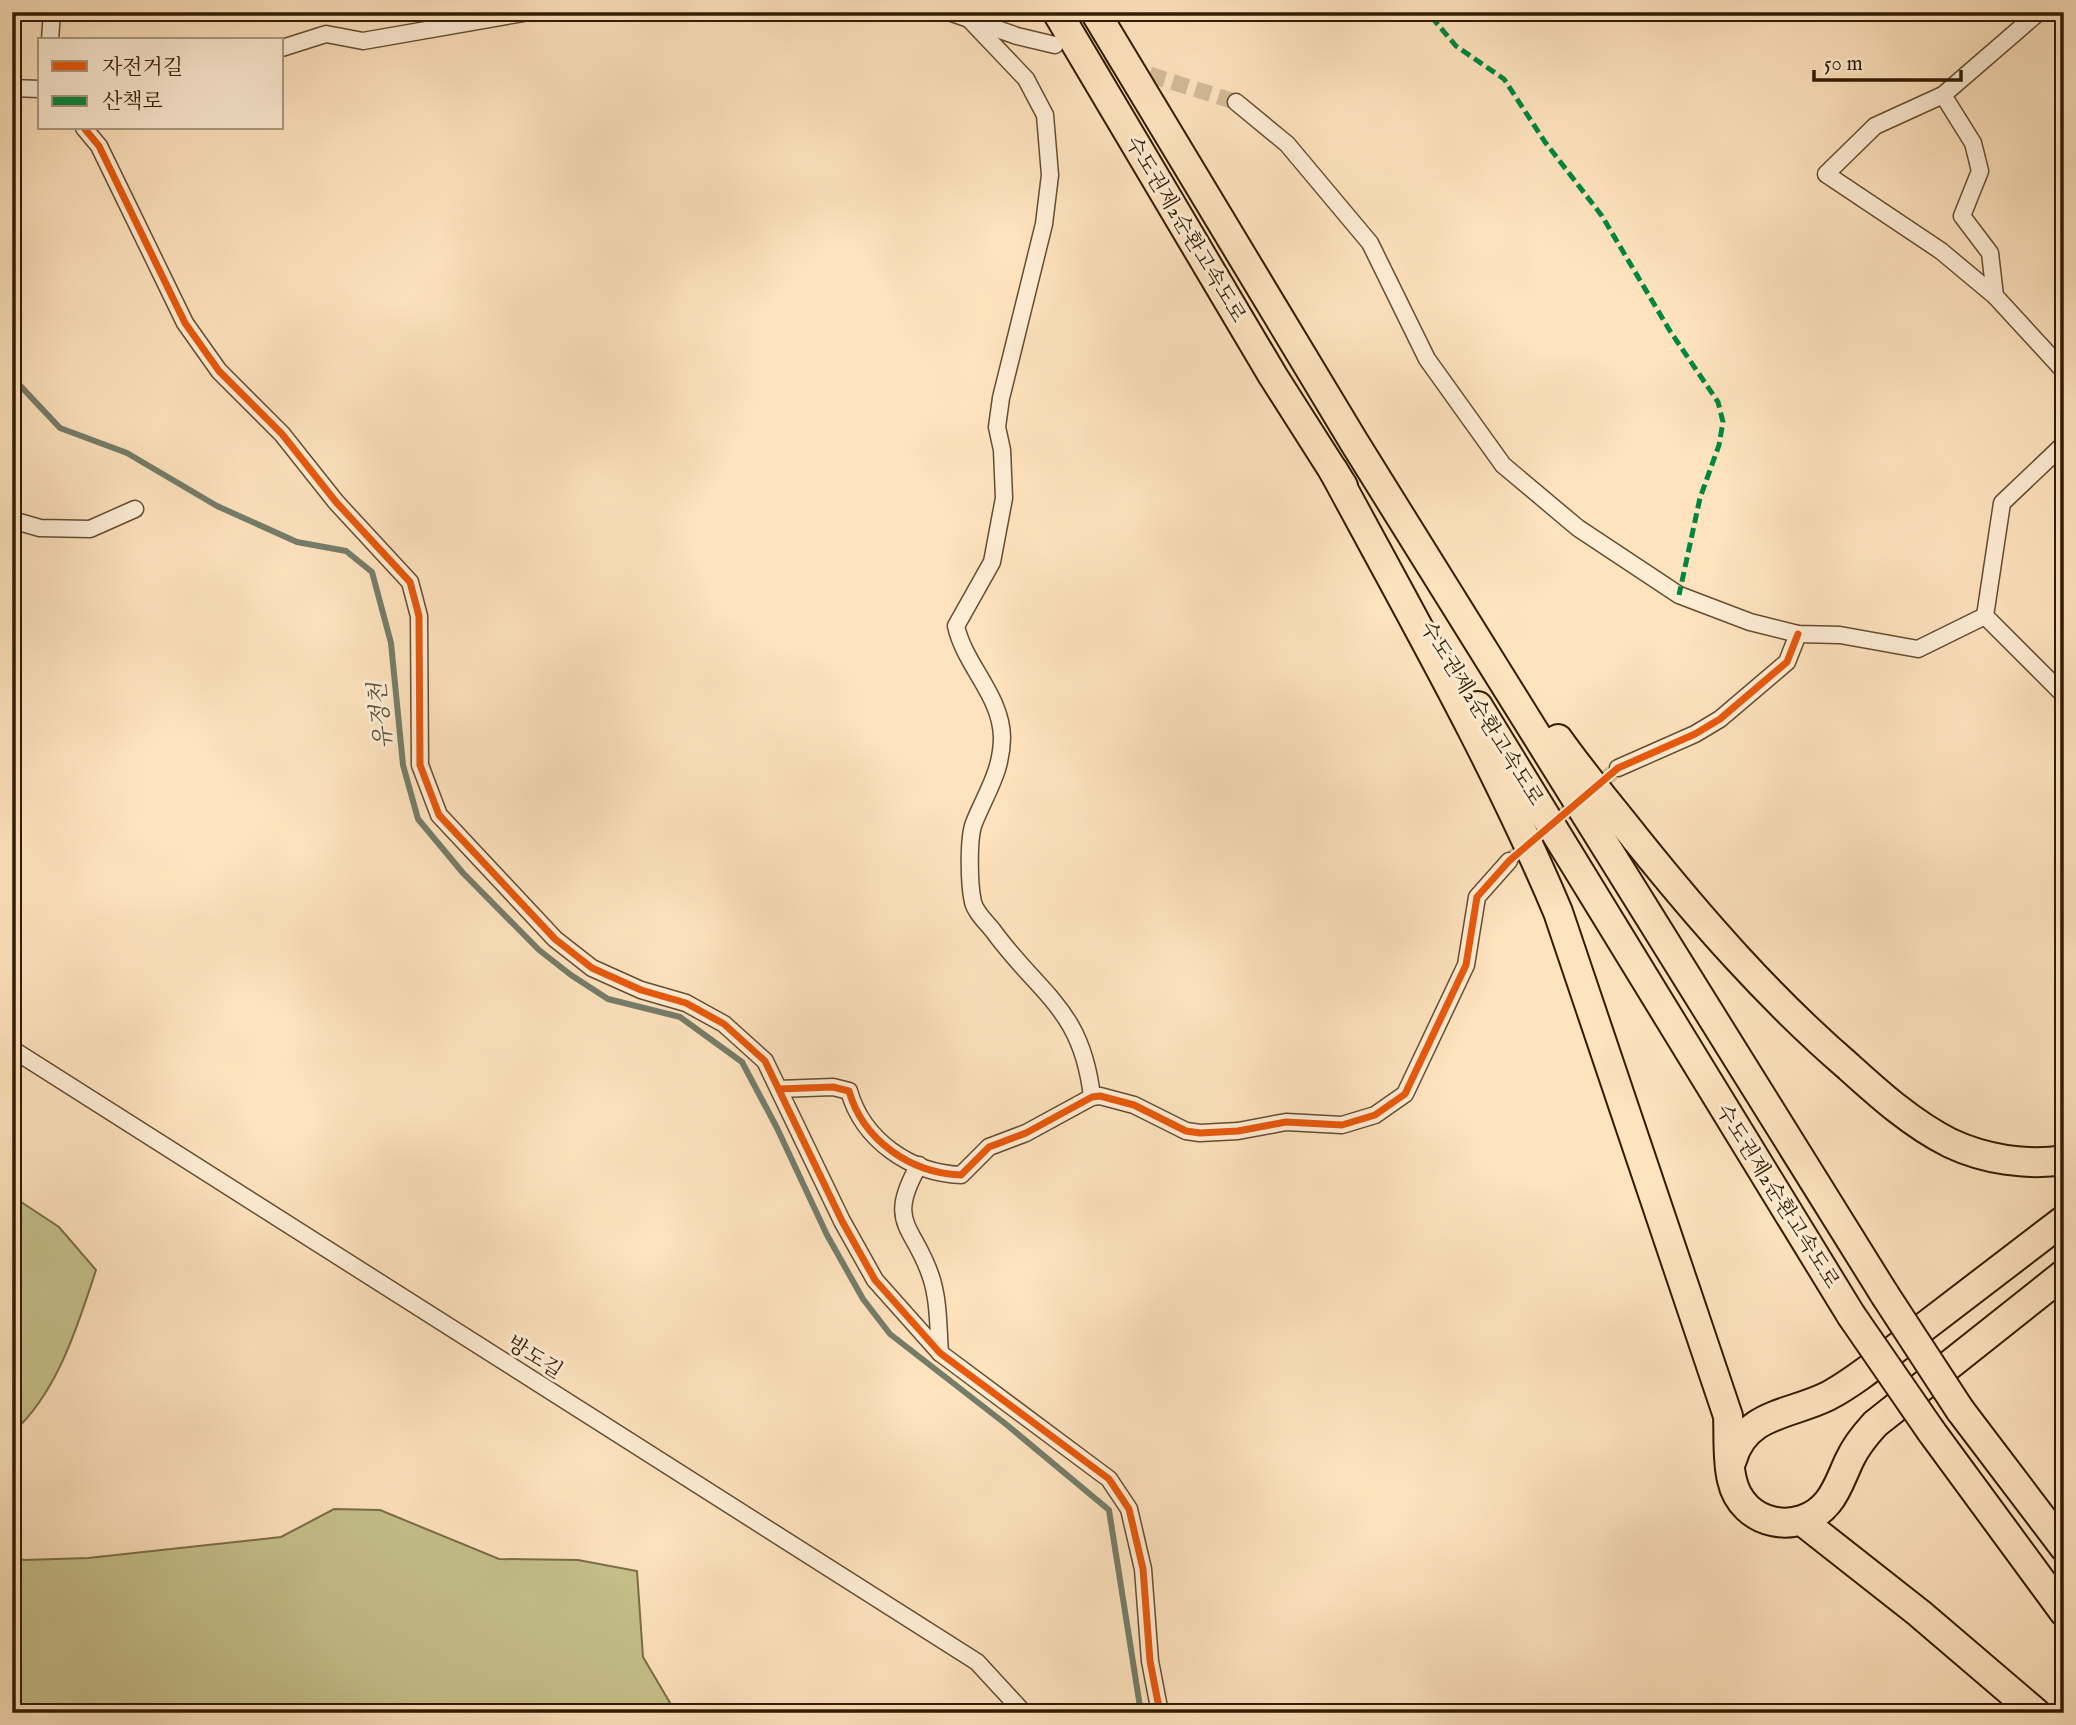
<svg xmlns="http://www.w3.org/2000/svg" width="2076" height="1725" font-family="'IM FELL English','Noto Serif KR',serif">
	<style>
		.green { fill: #c6c18c; stroke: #7c6e46; stroke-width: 2 }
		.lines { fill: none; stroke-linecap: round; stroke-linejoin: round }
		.stream { stroke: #747d6a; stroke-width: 6 }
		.minor-tunnel { stroke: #d5bb98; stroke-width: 16; stroke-dasharray: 16 8; stroke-linecap: butt }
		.minor-casing { stroke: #644d30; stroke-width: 19 }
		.motorway-casing { stroke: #311b00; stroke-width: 32 }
		.minor { stroke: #feedd5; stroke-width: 16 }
		.motorway { stroke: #fee3be; stroke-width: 28 }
		.motorway-bridge-casing { stroke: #311b00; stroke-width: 32; stroke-linecap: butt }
		.motorway-bridge { stroke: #fee3be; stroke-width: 28 }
		.quiet { stroke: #00873e; stroke-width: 5; stroke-dasharray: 10 5; stroke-linecap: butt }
		.cycleway-casing { stroke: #feedd5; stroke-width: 11 }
		.cycleway { stroke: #e8590c; stroke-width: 7 }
		.labels { text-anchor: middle; stroke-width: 6; stroke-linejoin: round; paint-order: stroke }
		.street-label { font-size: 21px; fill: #311b00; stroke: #feedd5 }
		.water-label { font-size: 23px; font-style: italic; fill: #58543e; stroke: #feedd5 }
	</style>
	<rect width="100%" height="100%" fill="#fee3be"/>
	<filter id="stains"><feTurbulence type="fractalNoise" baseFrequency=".00286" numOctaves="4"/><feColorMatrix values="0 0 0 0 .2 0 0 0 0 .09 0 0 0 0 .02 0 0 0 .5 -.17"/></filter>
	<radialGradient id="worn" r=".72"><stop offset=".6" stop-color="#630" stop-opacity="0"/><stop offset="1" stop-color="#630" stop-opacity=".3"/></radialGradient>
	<!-- green -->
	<g class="green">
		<path d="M12,1196L59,1227L96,1270C78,1325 57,1394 12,1433Z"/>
		<path d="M334,1509L380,1510L499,1559L578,1560L637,1571L643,1657L676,1713H12V1557L24,1560L88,1558L281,1537Z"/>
	</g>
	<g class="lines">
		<!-- stream -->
		<path class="stream" d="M12,377L60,428L127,453L217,506L297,542L346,551L372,572L391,643L403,765L418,819L463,873L539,950L571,975L608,999L680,1017L742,1062L777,1128L827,1235L863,1299L890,1334L1007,1425L1109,1510L1141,1713"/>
		<!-- minor-tunnel -->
		<g class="minor-tunnel">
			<path d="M1081,53L1236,102"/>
			<path d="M1509,861L1618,768"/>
		</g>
		<defs>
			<g id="minor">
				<path d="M949,12L1017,36L1055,45"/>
				<path d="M2039,12L1943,95L1973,143L1980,171L1962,216L1990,253L1995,296L2064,371"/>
				<path d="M968,18L1026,79L1045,115L1050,175L1044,224L1001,398L997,427L1002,450L1004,498L992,562L956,626C965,666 1001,695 1002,737C1002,771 986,793 974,823C968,838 969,885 973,902C975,912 988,924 994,932C1041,996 1082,1009 1092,1097"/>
				<path d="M50,40L52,12"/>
				<path d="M282,48L326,34L363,41L529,12"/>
				<path d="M12,88L40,89"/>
				<path d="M1943,95L1875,126L1826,174L1941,251L1995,296"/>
				<path d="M1236,102L1287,144L1370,243L1427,359L1503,465L1578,528L1679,595L1750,622L1798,634L1840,635L1918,649L1985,616"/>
				<path d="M84,128L99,146L185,323L219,371L282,434L336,502L410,582L419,616L420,765L439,815L555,939L592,968L641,990L686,1003L724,1024L765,1061L842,1221L875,1280L940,1353L1109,1479L1129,1509L1143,1569L1150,1661L1160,1713"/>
				<path d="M12,520L40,528L90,529L135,509"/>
				<path d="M1985,616L2002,503L2064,444"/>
				<path d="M1985,616L2064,695"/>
				<path d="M1618,768L1695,734L1720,719L1787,662L1798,634"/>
				<path d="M12,1049L977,1662L1024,1713"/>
				<path d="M779,1089L833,1087L849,1091C863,1140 910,1173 961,1175L989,1147L1026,1133L1092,1097L1100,1096L1134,1105L1186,1131L1200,1133L1238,1131L1286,1122L1342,1125L1375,1115L1405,1094L1466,965L1477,897L1509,861"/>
				<path d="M919,1165C885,1224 914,1225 931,1277C939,1301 938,1328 940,1353"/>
			</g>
			<g id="motorway">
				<path d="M1057,12L1273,376L1343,486"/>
				<path d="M1095,12L1354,442L1885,1295"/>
				<path d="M1333,470C1411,615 1494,760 1558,912L1728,1416C1729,1436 1727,1460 1732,1480C1742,1526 1800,1537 1828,1502C1838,1490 1843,1473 1850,1459C1856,1446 1865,1435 1875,1424L2064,1274"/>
				<path d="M1478,706L1851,1315"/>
				<path d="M1558,739C1582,773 1610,806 1636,839C1701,920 1770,999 1849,1067C1880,1095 1912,1124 1950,1143C1984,1159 2026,1166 2064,1160"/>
				<path d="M1960,1410L2064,1547"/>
				<path d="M1931,1431L2064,1612"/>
				<path d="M1732,1460C1745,1413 1790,1415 1828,1396C1858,1380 1884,1357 1911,1337C1962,1298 2013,1259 2064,1220"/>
				<path d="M1802,1521L1919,1613L2036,1713"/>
			</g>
		</defs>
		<!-- minor casing -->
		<use href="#minor" class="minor-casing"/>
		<!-- motorway casing -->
		<use href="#motorway" class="motorway-casing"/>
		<!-- minor -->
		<use href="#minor" class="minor"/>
		<!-- motorway -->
		<use href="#motorway" class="motorway"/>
		<defs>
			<g id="motorway-bridge">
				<path d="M1885,1295L1960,1410"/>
				<path d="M1851,1315L1931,1431"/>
			</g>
		</defs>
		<!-- motorway-bridge casing -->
		<use href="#motorway-bridge" class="motorway-bridge-casing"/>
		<!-- motorway-bridge -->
		<use href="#motorway-bridge" class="motorway-bridge"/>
		<!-- quiet -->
		<path class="quiet" d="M1386,12L1413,14L1434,20L1456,46L1504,79L1545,142L1602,216L1670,331L1718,402L1723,422L1719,445L1700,498L1679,595"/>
		<defs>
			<g id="cycleway">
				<path d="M84,128L99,146L185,323L219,371L282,434L336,502L410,582L419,616L420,765L439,815L555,939L592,968L641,990L686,1003L724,1024L765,1061L842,1221L875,1280L940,1353L1109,1479L1129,1509L1143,1569L1150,1661L1160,1713"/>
				<path d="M779,1089L833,1087L849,1091C863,1140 910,1173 961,1175L989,1147L1026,1133L1092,1097L1100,1096L1134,1105L1186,1131L1200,1133L1238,1131L1286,1122L1342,1125L1375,1115L1405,1094L1466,965L1477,897L1509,861L1618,768L1695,734L1720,719L1787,662L1798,634"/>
			</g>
		</defs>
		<!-- cycleway casing -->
		<use href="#cycleway" class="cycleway-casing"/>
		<!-- cycleway -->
		<use href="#cycleway" class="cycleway"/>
	</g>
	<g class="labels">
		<!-- street labels -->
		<g class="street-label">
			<text transform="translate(1186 229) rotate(59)" y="7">수도권제2순환고속도로</text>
			<text transform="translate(1482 713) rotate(58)" y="7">수도권제2순환고속도로</text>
			<text transform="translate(1778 1196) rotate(58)" y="7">수도권제2순환고속도로</text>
			<text transform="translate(535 1357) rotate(32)" y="7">방도길</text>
		</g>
		<!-- water labels -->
		<g class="water-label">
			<text transform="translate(380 716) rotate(-96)" y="8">유정천</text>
		</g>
	</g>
	<!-- margin -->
	<rect width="2076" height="1725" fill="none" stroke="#fee3be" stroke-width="42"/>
	<rect x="14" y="14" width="2048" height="1697" fill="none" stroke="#311b00" stroke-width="3.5"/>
	<rect x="21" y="21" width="2034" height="1683" fill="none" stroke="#311b00" stroke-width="2"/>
	<!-- legend -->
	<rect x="38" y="38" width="245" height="91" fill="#feedd5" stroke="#ac9980" stroke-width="2"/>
	<rect x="52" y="61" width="35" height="10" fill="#e8590c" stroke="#ac9980" stroke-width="2"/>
	<text x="102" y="74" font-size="21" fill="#311b00">자전거길</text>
	<rect x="52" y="96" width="35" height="10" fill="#00873e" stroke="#ac9980" stroke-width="2"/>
	<text x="102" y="108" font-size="21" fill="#311b00">산책로</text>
	<!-- scale -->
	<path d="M1814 70v10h147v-10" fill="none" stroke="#311b00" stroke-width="3.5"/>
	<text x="1824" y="70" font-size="21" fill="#311b00" stroke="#feedd5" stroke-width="5" paint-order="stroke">50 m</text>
	<rect width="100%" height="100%" filter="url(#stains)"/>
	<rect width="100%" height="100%" fill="url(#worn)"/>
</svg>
